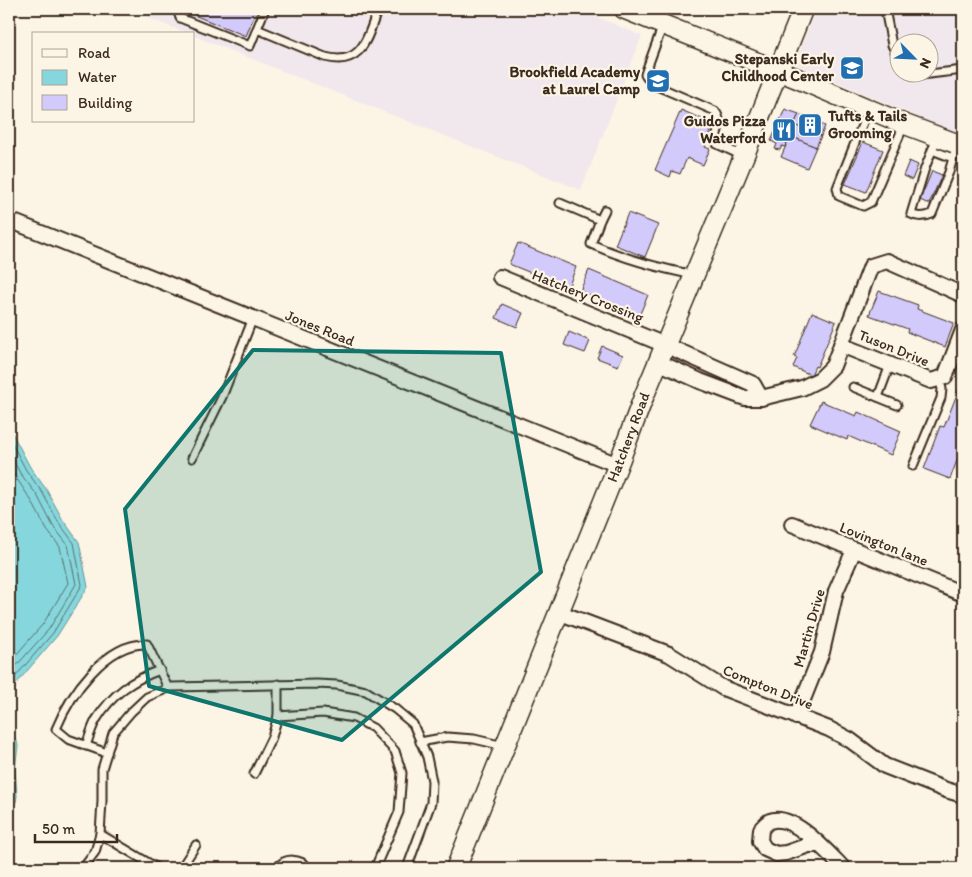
<svg xmlns="http://www.w3.org/2000/svg" width="972" height="877" font-family="Itim,sans-serif">
	<style>
		.built { fill: #f0e8ec; fill-rule: evenodd }
		.water { fill: #86d7dd; stroke: #689291 }
		.lines { fill: none; stroke-linecap: round; stroke-linejoin: round }
		.shore { stroke: #596f6a; stroke-width: 1 }
		.building { fill: #d3cafc; stroke: #3b2a1e }
		.lane-casing { stroke: #3b2a1e; stroke-width: 11 }
		.street-casing { stroke: #3b2a1e; stroke-width: 18 }
		.secondary-casing { stroke: #3b2a1e; stroke-width: 22 }
		.lane { stroke: #fcf5e5; stroke-width: 7 }
		.street { stroke: #fcf5e5; stroke-width: 14 }
		.secondary { stroke: #fcf5e5; stroke-width: 19 }
		.marked { fill: #0f766e; fill-opacity: 0.2; stroke: #0f766e; stroke-width: 4; stroke-linejoin: round }
		.labels { text-anchor: middle; stroke-width: 4.5; stroke-linejoin: round; paint-order: stroke }
		.poi-label { font-size: 15px; font-weight: bold; fill: #3b2a1e; stroke: #fcf5e5; text-anchor: end }
		.street-label { font-size: 15px; fill: #3b2a1e; stroke: #fcf5e5 }
	</style>
	<rect width="100%" height="100%" fill="#fcf5e5"/>
	<filter id="ink" filterUnits="userSpaceOnUse"><feTurbulence type="fractalNoise" baseFrequency=".02" numOctaves="2"/><feDisplacementMap in="SourceGraphic" scale="10" xChannelSelector="R" yChannelSelector="G"/><feConvolveMatrix kernelMatrix="1 2 1 2 8 2 1 2 1" color-interpolation-filters="sRGB"/></filter>
	<g filter="url(#ink)">
		<!-- built -->
		<g class="built">
			<path d="M126,9H578L642,36L581,190L194,36V34H189Z"/>
			<path d="M816,9H963V136L795,64ZM900,42H930V72H900Z"/>
		</g>
		<!-- water -->
		<g class="water">
			<path d="M9,427L30,467L46,489L63,520L79,542L88,587L57,636L9,692Z"/>
			<path d="M9,731L17,741L18,746L15,769L17,796L16,802L12,807L9,806Z"/>
		</g>
		<g class="lines">
			<!-- shore -->
			<g class="shore">
				<path d="M9,438L26,470L42,492L59,523L74,543L82,585L53,633L9,684"/>
				<path d="M9,452L20,473L37,495L53,526L68,545L76,584L49,629L9,674"/>
				<path d="M9,467L31,500L47,530L60,547L68,583L43,624L9,663"/>
				<path d="M9,738L13,746L11,769V800L9,802"/>
			</g>
		</g>
		<!-- building -->
		<g class="building">
			<path d="M196,9H257L246,36L194,15Z"/>
			<path d="M785,109L799,114L785,147L782,146L780,150L775,149L777,144L771,141Z"/>
			<path d="M681,110L714,124L705,147L710,149L703,165L687,158L680,174L672,171L670,177L655,170Z"/>
			<path d="M799,114L825,126L821,136L794,125Z"/>
			<path d="M794,125L821,136L816,147L790,136Z"/>
			<path d="M790,136L816,147L807,168L781,157Z"/>
			<path d="M863,142L883,150L866,192L845,184Z"/>
			<path d="M909,161L918,165L912,180L903,176Z"/>
			<path d="M932,171L942,175L929,204L920,200Z"/>
			<path d="M628,213L658,225L645,257L615,245Z"/>
			<path d="M518,243L576,267L568,288L509,264Z"/>
			<path d="M589,270L648,295L639,316L580,291Z"/>
			<path d="M879,291L918,305L917,309L954,323L945,347L907,332L908,329L869,315Z"/>
			<path d="M502,304L523,313L517,327L496,318Z"/>
			<path d="M812,312L836,322L817,367L815,366L811,375L793,367L797,358L794,357Z"/>
			<path d="M569,332L590,341L585,353L564,345Z"/>
			<path d="M602,346L623,355L618,366L597,358Z"/>
			<path d="M961,384L963,385V445L950,479L924,469L940,426L944,427Z"/>
			<path d="M821,401L856,416L858,412L901,431L891,455L848,436L847,440L810,424Z"/>
		</g>
		<g class="lines">
			<defs>
				<g id="lane">
					<path d="M177,9L180,18L250,46L265,9"/>
					<path d="M885,9L892,45L900,61"/>
					<path d="M663,25L645,74L652,84L715,111C725,124 714,131 717,144L743,156"/>
					<path d="M257,29L325,57C363,67 367,37 378,9"/>
					<path d="M913,72L921,75L963,70"/>
					<path d="M868,110L837,188L839,196L863,206L871,202L904,125"/>
					<path d="M937,138L925,168L911,214C918,218 925,217 932,214L949,172L957,144"/>
					<path d="M932,150L953,158"/>
					<path d="M560,203L600,220L591,244C625,259 658,268 694,275"/>
					<path d="M600,220L605,210"/>
					<path d="M853,387L897,405"/>
					<path d="M878,397L890,365"/>
					<path d="M192,458L222,397L253,318"/>
					<path d="M913,466L941,398L942,389L939,378"/>
					<path d="M278,716L323,713L354,718L373,728L395,751L402,773L399,812L375,868"/>
					<path d="M420,742L447,737L474,739L504,746"/>
					<path d="M86,746C89,737 92,727 96,720C112,694 132,680 160,670"/>
					<path d="M107,753L68,739L56,729C70,695 106,642 147,644L168,688"/>
					<path d="M254,774L272,737L278,716V684"/>
					<path d="M100,834L157,868"/>
					<path d="M83,868L95,852L100,834L102,801V769L113,733L131,712L147,697L171,687L317,684L337,685L366,691L395,709L413,724L427,757L432,781L431,803L407,868"/>
					<path d="M181,868L196,845"/>
					<path d="M277,868C285,857 300,858 309,868"/>
				</g>
				<g id="street">
					<path d="M9,220L618,465"/>
					<path d="M500,277L665,345L753,384L761,398"/>
					<path d="M841,345L931,381L945,377L963,330"/>
					<path d="M658,362L700,381L745,398H761L802,388L820,379L833,366L871,266L887,261L963,295"/>
					<path d="M792,524L963,594"/>
					<path d="M558,612L669,654L723,688L829,729L850,740L885,766L946,790L963,795"/>
					<path d="M796,717L822,652L836,591L854,550"/>
					<path d="M820,845H809L786,853L776,854L765,849L760,841L761,829C763,827 767,822 770,821C793,812 829,854 843,868"/>
				</g>
				<g id="secondary">
					<path d="M624,9L796,78L904,124L963,146"/>
					<path id="s1" d="M456,868L618,465L644,396L744,156L803,9"/>
				</g>
			</defs>
			<!-- lane casing -->
			<use href="#lane" class="lane-casing"/>
			<!-- street casing -->
			<use href="#street" class="street-casing"/>
			<!-- secondary casing -->
			<use href="#secondary" class="secondary-casing"/>
			<!-- lane -->
			<use href="#lane" class="lane"/>
			<!-- street -->
			<use href="#street" class="street"/>
			<!-- secondary -->
			<use href="#secondary" class="secondary"/>
		</g>
	</g>
	<!-- marked area -->
	<path class="marked" d="M253,350L501,353L541,572L342,740L149,686L125,509Z"/>
	<!-- icons -->
	<defs>
		<symbol id="school-square" viewBox="-11 -11 22 22"><rect x="-9" y="-9" width="18" height="18" rx="4" fill="#1f6fb2" stroke="#fcf5e5"/><path d="M0-5L7-2L0 1L-7-2ZM-4 1L0 2.5L4 1V4Q0 6-4 4Z" fill="#fff"/></symbol>
		<symbol id="building-square" viewBox="-11 -11 22 22"><rect x="-9" y="-9" width="18" height="18" rx="4" fill="#1f6fb2" stroke="#fcf5e5"/><path d="M-4-6H4V6H1V3H-1V6H-4ZM-2.5-4.3h1.7v1.8h-1.7ZM.8-4.3h1.7v1.8H.8ZM-2.5-1h1.7V.8h-1.7ZM.8-1h1.7V.8H.8Z" fill="#fff"/></symbol>
		<symbol id="restaurant-square" viewBox="-11 -11 22 22"><rect x="-9" y="-9" width="18" height="18" rx="4" fill="#1f6fb2" stroke="#fcf5e5"/><path d="M-5-6h1v4h1v-4h1v4h1v-4h1v5L-1.5 .5V6h-2V.5L-5-1ZM5-6V6H3V1.5H1.5Q1.5-4 5-6Z" fill="#fff"/></symbol>
	</defs>
	<g fill-rule="evenodd">
		<use href="#school-square" x="838" y="54" width="28" height="28"/>
		<use href="#school-square" x="644" y="67" width="28" height="28"/>
		<use href="#building-square" x="796" y="111" width="28" height="28"/>
		<use href="#restaurant-square" x="770" y="116" width="28" height="28"/>
	</g>
	<g class="labels">
		<!-- poi labels -->
		<g class="poi-label">
			<text x="834" y="64">Stepanski Early<tspan x="834" dy="17">Childhood Center</tspan></text>
			<text x="640" y="77">Brookfield Academy<tspan x="640" dy="17">at Laurel Camp</tspan></text>
			<text x="828" y="121" text-anchor="start">Tufts &amp; Tails<tspan x="828" dy="17">Grooming</tspan></text>
			<text x="766" y="126">Guidos Pizza<tspan x="766" dy="17">Waterford</tspan></text>
		</g>
		<!-- street labels -->
		<g class="street-label">
			<text transform="translate(588 296) rotate(22)" y="5">Hatchery Crossing</text>
			<text transform="translate(320 328) rotate(22)" y="5">Jones Road</text>
			<text transform="translate(894 348) rotate(22)" y="5">Tuson Drive</text>
			<text dy="5" stroke="none"><textPath href="#s1" startOffset="464">Hatchery Road</textPath></text>
			<text transform="translate(884 544) rotate(22)" y="5">Lovington lane</text>
			<text transform="translate(809 628) rotate(-74)" y="5">Martin Drive</text>
			<text transform="translate(768 687) rotate(22)" y="5">Compton Drive</text>
		</g>
	</g>
	<!-- margin -->
	<rect width="972" height="877" fill="none" stroke="#fcf5e5" stroke-width="30"/>
	<rect x="15" y="15" width="942" height="847" fill="none" stroke="#3b2a1e" stroke-width="2" filter="url(#ink)"/>
	<!-- legend -->
	<rect x="32" y="32" width="162" height="90" fill="#fcf5e5" stroke="#afa495"/>
	<rect x="42" y="49" width="25" height="8" fill="#fcf5e5" stroke="#afa495"/>
	<text x="78" y="58" font-size="15" fill="#3b2a1e">Road</text>
	<rect x="42" y="70" width="25" height="15" fill="#86d7dd" stroke="#afa495"/>
	<text x="78" y="82" font-size="15" fill="#3b2a1e">Water</text>
	<rect x="42" y="95" width="25" height="15" fill="#d3cafc" stroke="#afa495"/>
	<text x="78" y="108" font-size="15" fill="#3b2a1e">Building</text>
	<!-- north arrow -->
	<g transform="translate(914 58) rotate(114)"><circle r="24" fill="#fcf5e5" stroke="#afa495"/>
	<path d="M0-4L9 19L0 12L-9 19Z" fill="#1f6fb2"/>
	<text y="-8" font-size="14" font-weight="bold" text-anchor="middle" fill="#3b2a1e">N</text>
	</g>
	<!-- scale -->
	<path d="M35 834v8h82v-8" fill="none" stroke="#3b2a1e" stroke-width="2.5"/>
	<text x="42" y="834" font-size="15" fill="#3b2a1e" stroke="#fcf5e5" stroke-width="4" paint-order="stroke">50 m</text>
</svg>
